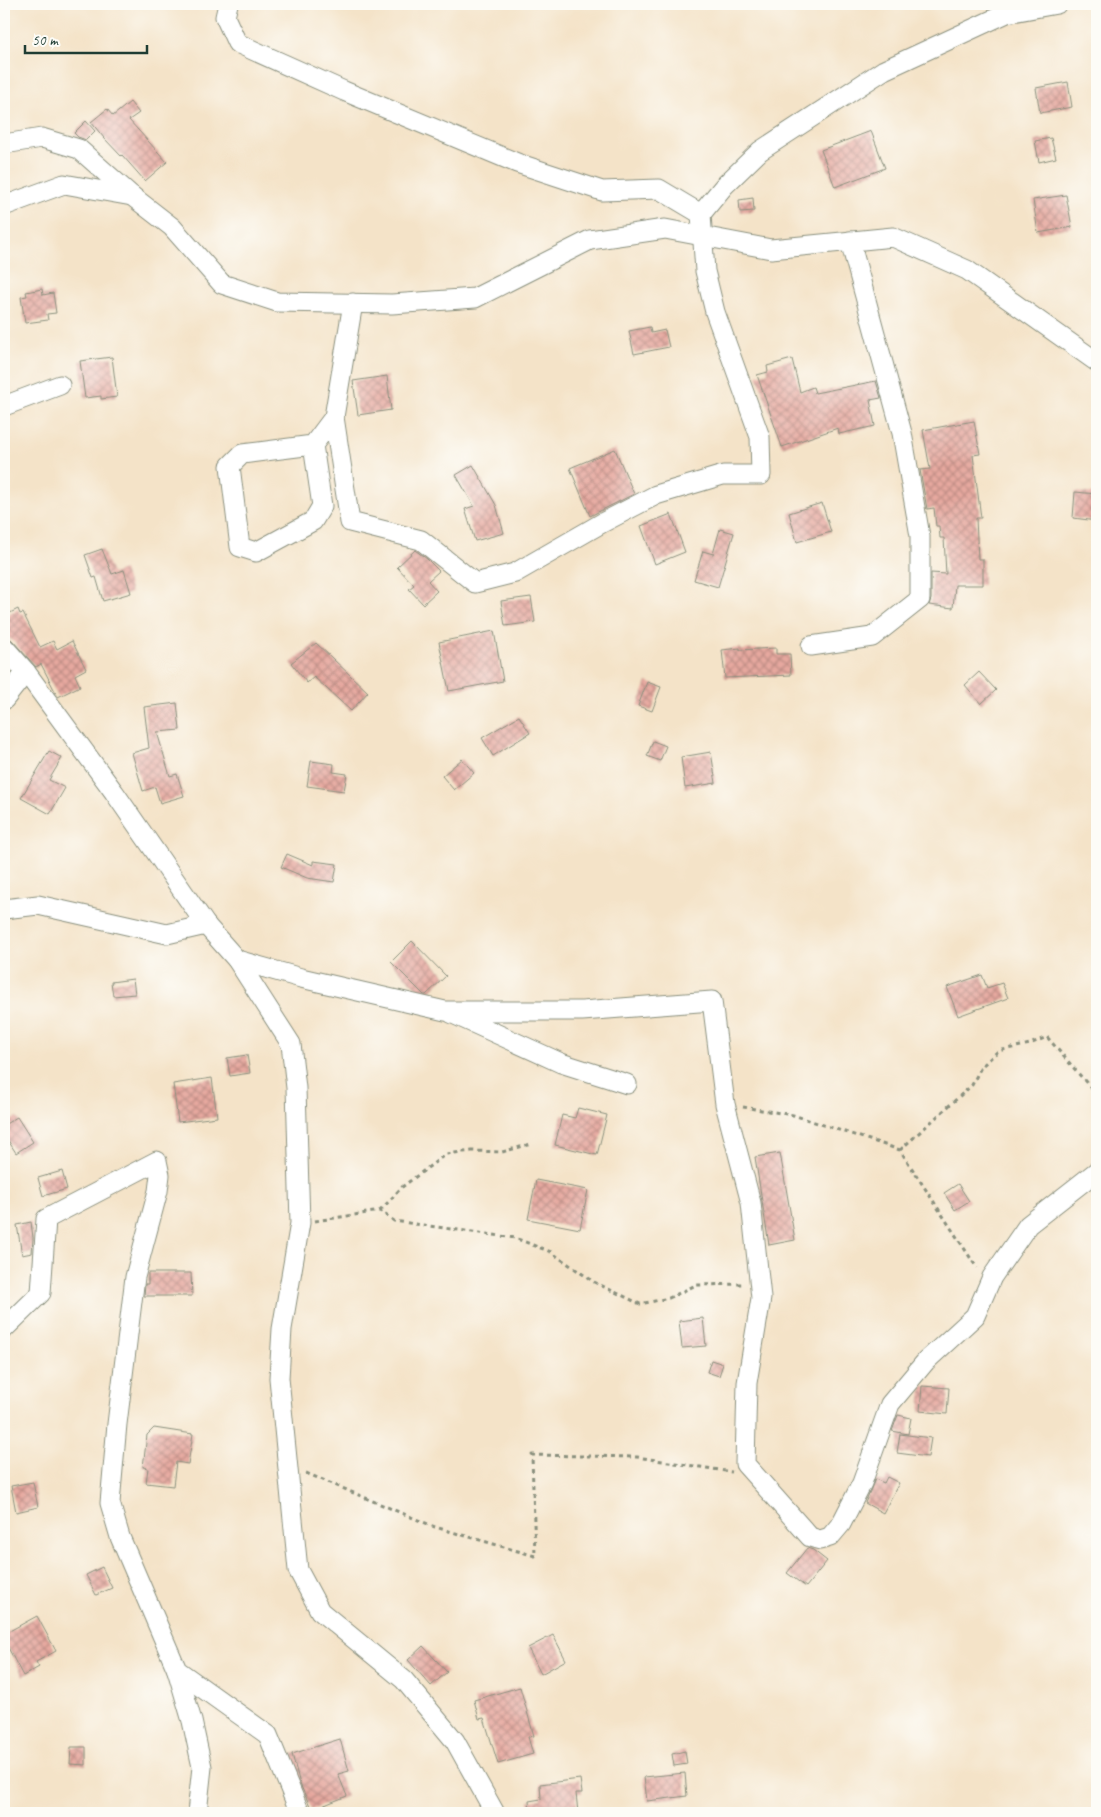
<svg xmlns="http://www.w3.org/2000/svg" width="1101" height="1817" font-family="Caveat,sans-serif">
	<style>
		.building { fill: url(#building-cross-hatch) }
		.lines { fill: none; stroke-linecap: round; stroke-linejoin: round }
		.minor-casing { stroke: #8a907e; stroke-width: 21 }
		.path { stroke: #8a907e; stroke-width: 3; stroke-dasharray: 4 4; stroke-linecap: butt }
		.minor { stroke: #fff; stroke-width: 19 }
	</style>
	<defs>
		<pattern id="building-cross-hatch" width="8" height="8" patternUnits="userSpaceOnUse" patternTransform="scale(1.25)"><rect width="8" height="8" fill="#e6a89f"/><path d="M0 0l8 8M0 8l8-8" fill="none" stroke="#ba8a82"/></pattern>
	</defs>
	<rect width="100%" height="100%" fill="#fdfcf7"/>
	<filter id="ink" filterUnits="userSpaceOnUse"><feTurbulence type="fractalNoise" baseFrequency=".02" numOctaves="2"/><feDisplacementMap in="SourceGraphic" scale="10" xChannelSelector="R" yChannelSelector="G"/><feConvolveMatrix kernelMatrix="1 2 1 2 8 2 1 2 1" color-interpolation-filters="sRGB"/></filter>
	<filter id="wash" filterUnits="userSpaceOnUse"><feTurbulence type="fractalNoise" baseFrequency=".0096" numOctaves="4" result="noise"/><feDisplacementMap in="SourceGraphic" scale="20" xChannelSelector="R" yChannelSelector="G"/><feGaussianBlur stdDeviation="1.12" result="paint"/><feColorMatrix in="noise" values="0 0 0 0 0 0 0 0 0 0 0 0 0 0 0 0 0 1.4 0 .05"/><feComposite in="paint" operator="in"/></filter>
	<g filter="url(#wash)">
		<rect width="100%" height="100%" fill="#f4e3c8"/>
		<g id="blocks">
			<!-- building -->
			<g class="building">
				<path d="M1068,82L1072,107L1040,113L1036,88Z"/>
				<path d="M130,102L139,113L129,120L167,162L145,181L122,155L121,156L104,138L91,122L107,109L113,116Z"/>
				<path d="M86,121L95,131L86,140L78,137L74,133Z"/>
				<path d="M871,131L885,168L835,187L821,150Z"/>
				<path d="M1051,138L1056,158L1039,162L1035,141Z"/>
				<path d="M1066,195L1072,227L1038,233L1033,200Z"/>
				<path d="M753,198L754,211L740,212L739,200Z"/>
				<path d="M42,289L43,295L53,293L56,313L47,314L48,320L25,323L21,297L27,296L26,292Z"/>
				<path d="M650,327L651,333L665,330L669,347L634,354L629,331Z"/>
				<path d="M112,357L117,397L101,399V396L85,398L80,361Z"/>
				<path d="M792,359L800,392L813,387L815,393L876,381L881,398L870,400L875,426L839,434L838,428L782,447L757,375L768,372L767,366Z"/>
				<path d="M387,376L391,410L358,415L353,381Z"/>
				<path d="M974,421L980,454L973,455L981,518H976L978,559H983V585H955L953,608L929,605L931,599V573L946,574L944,538H940L939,526H936L934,508L927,509L920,470L930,469L923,430Z"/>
				<path d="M615,449L634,494L590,516L570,468Z"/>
				<path d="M473,465L496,505L504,533L475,541L465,509L474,506L456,475Z"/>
				<path d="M1075,492L1097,494V521L1073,518Z"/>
				<path d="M822,503L831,532L797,542L789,513Z"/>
				<path d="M671,514L685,552L655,564L641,526Z"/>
				<path d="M720,529L734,533L718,587L694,580L703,551L713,554Z"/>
				<path d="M102,549L112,574L124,570L131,593L103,601L96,577L93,578L85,555Z"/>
				<path d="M415,550L427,559L439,571L428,581L437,591L423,604L409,589L414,585L397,567Z"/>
				<path d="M531,597L535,622L505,626L501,601Z"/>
				<path d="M18,609L20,614L23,613L40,647L53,641L57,649L72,641L86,669L75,675L80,686L58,697L41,664L36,667L12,640L6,636L4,632V616Z"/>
				<path d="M494,631L503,681L449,691L439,642Z"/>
				<path d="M316,643L368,692L351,711L314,677L307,683L291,663Z"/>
				<path d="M740,648V650L776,648V654H790L791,675L725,678L722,650Z"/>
				<path d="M979,672L996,690L981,704L965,685Z"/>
				<path d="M647,682L661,687L652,711L638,706Z"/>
				<path d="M177,703L180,730L157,732L170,776L177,774L184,796L160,803L155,787L143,791L132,753L149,748L144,707Z"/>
				<path d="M519,716L530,733L493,756L482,738Z"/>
				<path d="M653,741L666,746L660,761L647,756Z"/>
				<path d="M49,751L62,758L49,780L65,788L50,814L21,798Z"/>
				<path d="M711,752L716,783L685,788L681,757Z"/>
				<path d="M462,759L474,773L454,790L442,776Z"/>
				<path d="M311,761L334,764L333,772L347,774L344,791L307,786Z"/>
				<path d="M287,854L313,865V861L337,864L334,882L307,878L281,867Z"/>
				<path d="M412,941L446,976L426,995H424L391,962Z"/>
				<path d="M982,975L987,988L1002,983L1008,998L958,1016L947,987Z"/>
				<path d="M133,979L135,994L113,996L111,982Z"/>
				<path d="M247,1055L250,1073L230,1076L227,1058Z"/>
				<path d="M212,1078L217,1117L178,1122L173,1084Z"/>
				<path d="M578,1108L607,1115L597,1155L555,1145L562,1115L575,1118Z"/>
				<path d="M17,1117L33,1142L16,1153L4,1134V1125Z"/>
				<path d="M780,1153L795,1240L769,1245L755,1157Z"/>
				<path d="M62,1171L67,1189L43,1196L38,1178Z"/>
				<path d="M536,1180L588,1190L580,1229L528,1219Z"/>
				<path d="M958,1184L969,1201L955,1210L944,1193Z"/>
				<path d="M31,1222L33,1238L32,1253L22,1255L17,1225Z"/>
				<path d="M148,1273H191L192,1296H144L145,1284H148Z"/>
				<path d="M703,1318L706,1346L682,1348L679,1321Z"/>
				<path d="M711,1360L723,1364L719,1376L707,1372Z"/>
				<path d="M922,1386L949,1388L947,1414L920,1411Z"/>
				<path d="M898,1415L911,1418L908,1434L892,1431Z"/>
				<path d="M154,1428L193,1434L188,1464L176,1462L173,1486L146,1483L148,1468L143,1467L147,1435Z"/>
				<path d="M900,1434L931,1438L928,1457L897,1453Z"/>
				<path d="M887,1477L899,1483L883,1513L865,1503L875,1479L884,1483Z"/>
				<path d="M33,1482L38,1507L16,1512L11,1486Z"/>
				<path d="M807,1548L813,1550L827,1561L806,1587L787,1573Z"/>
				<path d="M102,1567L112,1588L96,1595L86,1575Z"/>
				<path d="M37,1616L56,1651L36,1662L39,1667L23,1676L4,1640V1634Z"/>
				<path d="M553,1635L566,1660L541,1674L528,1648Z"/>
				<path d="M423,1646L447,1672L431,1686L408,1660Z"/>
				<path d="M520,1687L534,1736L528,1737L533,1754L498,1764L484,1718L479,1719L474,1700Z"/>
				<path d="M340,1739L349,1771L338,1774L347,1796L312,1810L300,1784L292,1754Z"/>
				<path d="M71,1747H86V1765L70,1764Z"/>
				<path d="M685,1751L687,1764L674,1766L672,1754Z"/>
				<path d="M685,1773L687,1796L647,1801L644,1777Z"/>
				<path d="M580,1779L582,1793H576L578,1813H530L529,1801L541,1799L540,1784Z"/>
			</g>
		</g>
	</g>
	<g filter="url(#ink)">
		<use href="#blocks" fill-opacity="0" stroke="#8a907e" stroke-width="1"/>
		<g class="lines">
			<defs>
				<g id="minor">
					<path d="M228,4L225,17L237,43L344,91L517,163L602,191L659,189L701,214L705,271L715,312L760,437L761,475H723L656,495L602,523L515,573L475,583L421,540L350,522L334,417L353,303"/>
					<path d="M4,144L42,138L79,149L132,196L172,227L222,284L277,302L392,304L475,298L590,240L665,229L771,249L893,237L967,270L1097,362"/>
					<path d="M4,206L64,184L132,196"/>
					<path d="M701,214L724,186L760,151L884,70L1007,13L1057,4"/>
					<path d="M4,406L60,385"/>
					<path d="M313,445L322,506L313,521L256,552L240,547L230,466L242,454L313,445L334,417"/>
					<path d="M811,646L872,637L920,599V536L902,433L850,241"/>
					<path d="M4,647L26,672L114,792L206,925L237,960L291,1044L296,1088L300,1223L282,1329L279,1378L298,1570L320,1611L404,1680L455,1741L495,1813"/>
					<path d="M4,700L26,672"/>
					<path d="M4,909L38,905L167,934L206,925"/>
					<path d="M237,960L301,978L445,1011H582L712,1001L725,1104L751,1203L761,1298L747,1383L745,1464L810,1537L820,1540L830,1537L841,1524L862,1483L890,1404L926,1361L975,1316L992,1277L1028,1225L1097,1171"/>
					<path d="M451,1013L561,1063L627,1084"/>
					<path d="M4,1329L41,1293L46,1219L157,1161L160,1175L158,1191L135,1277L117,1424L110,1503L120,1537L177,1670L268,1735L300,1813"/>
					<path d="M177,1670L192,1721L202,1767L197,1813"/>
				</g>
			</defs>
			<!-- minor casing -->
			<use href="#minor" class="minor-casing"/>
			<!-- path -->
			<g class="path">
				<path d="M743,1107L793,1115L900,1150L977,1268"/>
				<path d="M900,1150L972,1085L981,1067L998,1051L1030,1044L1047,1037L1097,1095"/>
				<path d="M380,1211L402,1187L446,1154L472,1151L502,1152L531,1144"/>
				<path d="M315,1221L380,1211L394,1221L515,1238L551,1252L594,1282L640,1304L669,1298L696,1285L743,1284"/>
				<path d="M306,1473L435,1527L535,1556L532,1455L637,1457L732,1472"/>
			</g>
			<!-- minor -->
			<use href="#minor" class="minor"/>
		</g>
	</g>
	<!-- margin -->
	<rect width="1101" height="1817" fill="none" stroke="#fdfcf7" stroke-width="20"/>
	<!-- scale -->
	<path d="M25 45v8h122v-8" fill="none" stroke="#1f3d34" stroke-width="2.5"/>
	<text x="32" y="45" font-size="15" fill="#1f3d34" stroke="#fdfcf7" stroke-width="4" paint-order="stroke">50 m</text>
</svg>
